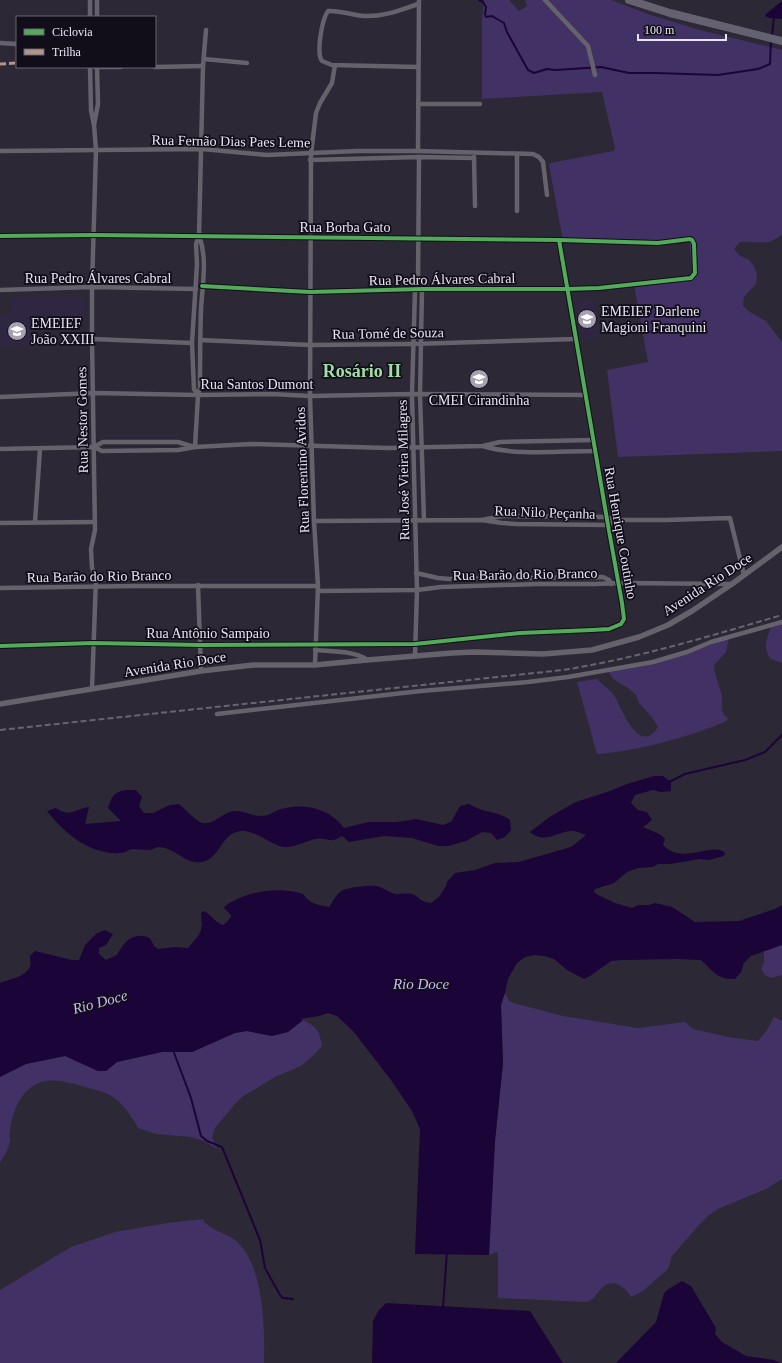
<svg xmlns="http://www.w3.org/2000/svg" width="782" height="1363" font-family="Georgia,serif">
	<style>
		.built { fill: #2f2642 }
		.green { fill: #423164 }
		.water { fill: #1b0438 }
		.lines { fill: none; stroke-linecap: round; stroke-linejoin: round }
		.stream { stroke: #1b0438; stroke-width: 2 }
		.minor { stroke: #65626c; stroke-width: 4.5 }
		.tertiary { stroke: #65626c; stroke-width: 5.5 }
		.trunk { stroke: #666170; stroke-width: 8 }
		.rail { stroke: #686570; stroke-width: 2; stroke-dasharray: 6 3; stroke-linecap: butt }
		.quiet { stroke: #b2968c; stroke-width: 3; stroke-dasharray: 6 3; stroke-linecap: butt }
		.cycleway-casing { stroke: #110e19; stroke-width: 6 }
		.cycleway { stroke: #51ab58; stroke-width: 4 }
		.labels { text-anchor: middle; stroke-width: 3.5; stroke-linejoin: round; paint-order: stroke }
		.street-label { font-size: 14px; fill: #e8e4f4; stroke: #110e19 }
		.poi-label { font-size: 14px; fill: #e8e4f4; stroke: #110e19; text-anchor: start }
		.water-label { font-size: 15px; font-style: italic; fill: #c8baf1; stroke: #110e19 }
		.district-label { font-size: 18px; font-weight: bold; fill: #a1dea6; stroke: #110e19 }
	</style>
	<rect width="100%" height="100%" fill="#2c2835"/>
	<!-- built -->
	<g class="built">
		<path d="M12,298H86L85,316H34L33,347L0,346V316H12Z"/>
		<path d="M594,298L600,336L581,339L575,301Z"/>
		<path d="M471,370L488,371V388L470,387Z"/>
	</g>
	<!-- green -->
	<g class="green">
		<path d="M484,0H509L519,11L527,6L525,0H611L651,15L700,30L782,50V234C766,248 759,240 740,242L734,249L740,256L748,259L754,266L757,275L756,284L744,297L743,306L750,312L766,321L782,342V451L618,457L607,370L648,362L634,285L693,276L689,240L563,241L549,165L550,163L613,151L615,148L602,92L482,99V20Z"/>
		<path d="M782,622V663L771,659C762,648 767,637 772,625Z"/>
		<path d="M729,638L726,652L715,664L714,669L722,696V710L724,715L728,718L727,721C688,737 639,751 597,754L577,682L597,679C603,685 611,690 615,697C623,711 639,756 658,727L651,716L639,703L636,695L628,688L613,679L608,671L655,659Z"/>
		<path d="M782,945V975L771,978L765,975L761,969L764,963V951Z"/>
		<path d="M505,993L509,1001L514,1003L563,1016L638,1028L685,1022L693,1029L728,1037L758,1041L767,1030L774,1017L782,1021V1179L766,1189L718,1209L708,1216L699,1225L672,1256L668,1269L643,1291L631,1297C625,1287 613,1277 602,1288C596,1294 595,1300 586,1302L498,1298V1254L497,1252L489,1255L495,1141L503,1063L501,1005Z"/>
		<path d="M303,1020C317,1027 319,1030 322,1046L314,1055L301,1066L275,1077L260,1086L242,1097L234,1105L215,1128L212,1137L217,1149L204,1141L191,1137L156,1134L138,1128C131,1115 122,1101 108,1094C100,1090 90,1089 82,1086C61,1081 42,1074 25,1093C16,1103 11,1118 10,1132C9,1135 10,1138 10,1141C9,1149 4,1156 0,1163V1077L26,1064L65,1056L98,1071H106L117,1062L162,1052H192L235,1033L247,1031L272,1036L288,1032Z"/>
		<path d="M203,1219C206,1228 227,1234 235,1240C264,1263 265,1329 264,1363H0V1290L71,1247L115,1232L167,1223Z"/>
	</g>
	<!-- water -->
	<g class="water">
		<path d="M782,1V19L769,18L765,16L766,14Z"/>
		<path d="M654,776H663L671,782V791L661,792L653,790L635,795L631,803L638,810L647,812L652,820L643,827C651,831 659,832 665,839L663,845C683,866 713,841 725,853L724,856L709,860L700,859L670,864H658L653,867L638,868L627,872L614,883L595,889L594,892L598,895L615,903L632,908L638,905H649L655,903L672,907L695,922L739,921L775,909L782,905V945L751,956L744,963L741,972L735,979C718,980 713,971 701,960L677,959L622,960L611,961L590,976L584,979L567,970L554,959L544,956L534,955L525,957L517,963L508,979L505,993L501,1005L503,1063L495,1141L489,1255L415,1254L420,1129L412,1111L391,1080L353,1031L337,1016L328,1013L319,1016L300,1019L303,1020L288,1032L272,1036L247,1031L235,1033L192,1052H162L117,1062L106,1071H98L65,1056L26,1064L0,1077V983C9,979 27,977 30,966C31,963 30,959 30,956L35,951L72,960H79L85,945L97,933L105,930L113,934L106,945L99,948V954L106,960L117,955C124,941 134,931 150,938L154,946L158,949L176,947L188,948C201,933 203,933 201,913L204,911C212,915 214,922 223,925L227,922L231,917V915L224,908L225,906C246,891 279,886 303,894C309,904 319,905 329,907C333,902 335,896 340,892C346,887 369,885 376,886C383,887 389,893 396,894C402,894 406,893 412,894C420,897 419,902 431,903L439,897L446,886L447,882L455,873L475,870L495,863L519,862L571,847L586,835C582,834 577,831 573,831C556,831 546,845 530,832L551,816L576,802L610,791L627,784Z"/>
		<path d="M126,790H136L142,797L139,806L144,813H153L170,805L179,804C185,809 194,819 200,822C212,828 222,812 234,811C243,810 251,816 261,816C268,816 272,813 278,810C301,802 329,807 344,828L369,822H397L416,819L443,825L451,822L460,806L469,804C483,813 496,810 510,820L511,830L505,837L497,840L491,833L482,832L466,841L448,846H438L412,838L384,836L349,842L342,836C339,837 336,840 333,840C328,841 323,837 315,839C303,842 290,851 277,845C266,841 256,832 244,831C221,830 221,859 202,862C186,865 174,847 159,847C156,847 153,849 151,850C145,850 138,849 132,849C128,850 125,853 121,853C90,855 65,834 47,811L56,808C70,818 75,809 89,807L85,824L121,821L108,808C112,796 114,792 126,790Z"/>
		<path d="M682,1281L691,1286L716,1328L715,1334L722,1342L746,1356L774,1360L780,1363H616L656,1322L664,1293L667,1290Z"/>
		<path d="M386,1303L530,1311L563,1363H372L373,1321L379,1310Z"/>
	</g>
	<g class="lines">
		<!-- stream -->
		<g class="stream">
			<path d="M479,0L483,2L486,7L485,14L486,17L492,16L504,23L507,32L528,70L534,73L547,69L556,70L601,67L629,73H656L718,75L758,69L770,64L771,40"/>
			<path d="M772,36L774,16"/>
			<path d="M669,782L685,774L745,760L765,752L782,735"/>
			<path d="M173,1050L191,1098L201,1136L207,1141L222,1147L260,1240L265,1268L280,1295L283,1298L293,1299"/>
			<path d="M443,1308L447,1252"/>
		</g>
		<!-- minor -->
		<g class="minor">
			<path d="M90,0V17"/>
			<path d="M97,0V17"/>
			<path d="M545,0L588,46L595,75"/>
			<path d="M418,4C400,10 384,17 364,16C352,15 339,10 328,11C322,19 316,53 322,61L332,65L418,67"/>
			<path d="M0,43L17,44"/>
			<path d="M204,59L247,63"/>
			<path d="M90,67L91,110L94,125L96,150L92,287V339L95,530L91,549L92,568L96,578L92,689"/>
			<path d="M95,67H121"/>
			<path d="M155,67L203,66"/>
			<path d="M418,104H480"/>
			<path d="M94,125L98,104L97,67"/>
			<path d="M0,151L202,149L267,155L357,151H418L533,154L539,157L543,162L547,195"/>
			<path d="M418,151L419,0"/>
			<path d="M517,154V211"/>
			<path d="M474,157L475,206"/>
			<path d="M310,160L419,157L474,158"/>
			<path d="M0,236L93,235L559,240L658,243L690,239L692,240L694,244L695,273L691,278L599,288L567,289H422L310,292L202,286"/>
			<path d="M421,288L422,289L420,394L424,520"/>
			<path d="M0,290L92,287L196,289"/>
			<path d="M92,339L192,343"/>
			<path d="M200,340L310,345L412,344L576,339"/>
			<path d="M198,395L194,389L192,343L197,264L196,244L199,236"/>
			<path d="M0,397L94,393L198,395L271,394L310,396L412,394L586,395"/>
			<path d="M483,446C514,456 562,451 595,451"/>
			<path d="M94,447L103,442H178L194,447"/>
			<path d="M195,447L198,395L200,388C200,362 200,336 201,310C202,287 208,259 199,236L203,66L206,30"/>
			<path d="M0,449L94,447L102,451L178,450L195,447L251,444L387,448L483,446L500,442L594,440"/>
			<path d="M482,520L502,516L607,517L615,520H666L730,518L744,575"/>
			<path d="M314,521L482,520L502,523L516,524L608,525L615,520"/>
			<path d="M35,522L40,449"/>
			<path d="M0,523L95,522"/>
			<path d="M416,573L438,578L450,579L603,577L609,580L611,584"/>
			<path d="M198,585L201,671"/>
			<path d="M0,588L135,586H318"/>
			<path d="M318,591L417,590L441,587L538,584H595L619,583L732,584"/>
			<path d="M0,646L93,643L200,645L415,644L520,633L592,630L609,629L621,624L624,619L622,603L608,525L559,240"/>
			<path d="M315,650C330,651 356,651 367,660"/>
			<path d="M415,656L417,590L412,394L415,290L418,284L419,157"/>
			<path d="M315,665L318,586L314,521L310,396L311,154L316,113L320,103L332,83L335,65"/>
			<path d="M217,714L421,691L528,682L568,677L653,662L687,652L711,642L782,622"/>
		</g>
		<!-- tertiary -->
		<path class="tertiary" d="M0,704L201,671L253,665H315L367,660L452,653L474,652L543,654L592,650L639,637L668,625L692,611L732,584L782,547"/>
		<!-- trunk -->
		<path class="trunk" d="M629,0L670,13L782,41"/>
		<!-- rail -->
		<path class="rail" d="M0,730L563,670C638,658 710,636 782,615"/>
		<!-- quiet -->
		<path class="quiet" d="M0,64L17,63"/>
		<defs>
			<g id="cycleway">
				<path d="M0,236L93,235L559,240L658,243L690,239L692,240L694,244L695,273L691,278L599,288L567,289H422L310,292L202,286"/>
				<path d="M0,646L93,643L200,645L415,644L520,633L592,630L609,629L621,624L624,619L622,603L608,525L559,240"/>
			</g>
		</defs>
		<!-- cycleway casing -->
		<use href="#cycleway" class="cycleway-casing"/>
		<!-- cycleway -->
		<use href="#cycleway" class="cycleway"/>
	</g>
	<!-- icons -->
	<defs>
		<symbol id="school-disc" viewBox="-11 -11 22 22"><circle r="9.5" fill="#a6a2b1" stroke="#110e19"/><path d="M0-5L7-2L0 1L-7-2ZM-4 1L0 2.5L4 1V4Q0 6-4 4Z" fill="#fff"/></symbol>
	</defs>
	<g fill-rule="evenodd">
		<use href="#school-disc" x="576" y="308" width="22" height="22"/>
		<use href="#school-disc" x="6" y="320" width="22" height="22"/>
		<use href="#school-disc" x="468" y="368" width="22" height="22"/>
	</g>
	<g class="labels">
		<!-- street labels -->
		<g class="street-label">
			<text transform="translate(231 141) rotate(1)" y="5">Rua Fernão Dias Paes Leme</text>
			<text x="345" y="232">Rua Borba Gato</text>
			<text x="98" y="283">Rua Pedro Álvares Cabral</text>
			<text transform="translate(442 279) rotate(-1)" y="5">Rua Pedro Álvares Cabral</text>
			<text transform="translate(388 333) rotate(-1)" y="5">Rua Tomé de Souza</text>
			<text x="257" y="389">Rua Santos Dumont</text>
			<text transform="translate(82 420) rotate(-91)" y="5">Rua Nestor Gomes</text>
			<text transform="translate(302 470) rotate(-92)" y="5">Rua Florentino Avidos</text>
			<text transform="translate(403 470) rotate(-91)" y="5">Rua José Vieira Milagres</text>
			<text transform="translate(545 512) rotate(2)" y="5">Rua Nilo Peçanha</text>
			<text transform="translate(621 533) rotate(80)" y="5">Rua Henrique Coutinho</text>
			<text transform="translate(525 574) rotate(-1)" y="5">Rua Barão do Rio Branco</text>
			<text transform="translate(99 576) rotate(-1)" y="5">Rua Barão do Rio Branco</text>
			<text transform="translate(707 584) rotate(-33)" y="5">Avenida Rio Doce</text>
			<text x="208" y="638">Rua Antônio Sampaio</text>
			<text transform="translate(175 664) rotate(-9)" y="5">Avenida Rio Doce</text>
		</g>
		<!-- poi labels -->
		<g class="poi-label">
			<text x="601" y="316">EMEIEF Darlene<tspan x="601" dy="16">Magioni Franquini</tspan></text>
			<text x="31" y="328">EMEIEF<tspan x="31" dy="16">João XXIII</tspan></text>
			<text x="479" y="405" text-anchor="middle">CMEI Cirandinha</text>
		</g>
		<!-- water labels -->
		<g class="water-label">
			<text x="421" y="989">Rio Doce</text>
			<text transform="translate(100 1002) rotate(-15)" y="5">Rio Doce</text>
		</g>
		<!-- district labels -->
		<g class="district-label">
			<text x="362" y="377">Rosário II</text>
		</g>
	</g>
	<!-- legend -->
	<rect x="16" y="16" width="140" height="52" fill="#110e19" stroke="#676471"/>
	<rect x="24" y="29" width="20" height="6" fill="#51ab58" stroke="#676471"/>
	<text x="52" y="36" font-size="12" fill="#e8e4f4">Ciclovia</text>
	<rect x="24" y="49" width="20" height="6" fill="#b2968c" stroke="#676471"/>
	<text x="52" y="56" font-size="12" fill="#e8e4f4">Trilha</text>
	<!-- scale -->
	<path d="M638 34v6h88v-6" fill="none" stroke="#e8e4f4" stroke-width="2"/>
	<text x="644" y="34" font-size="12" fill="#e8e4f4" stroke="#110e19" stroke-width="3" paint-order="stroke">100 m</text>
</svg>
